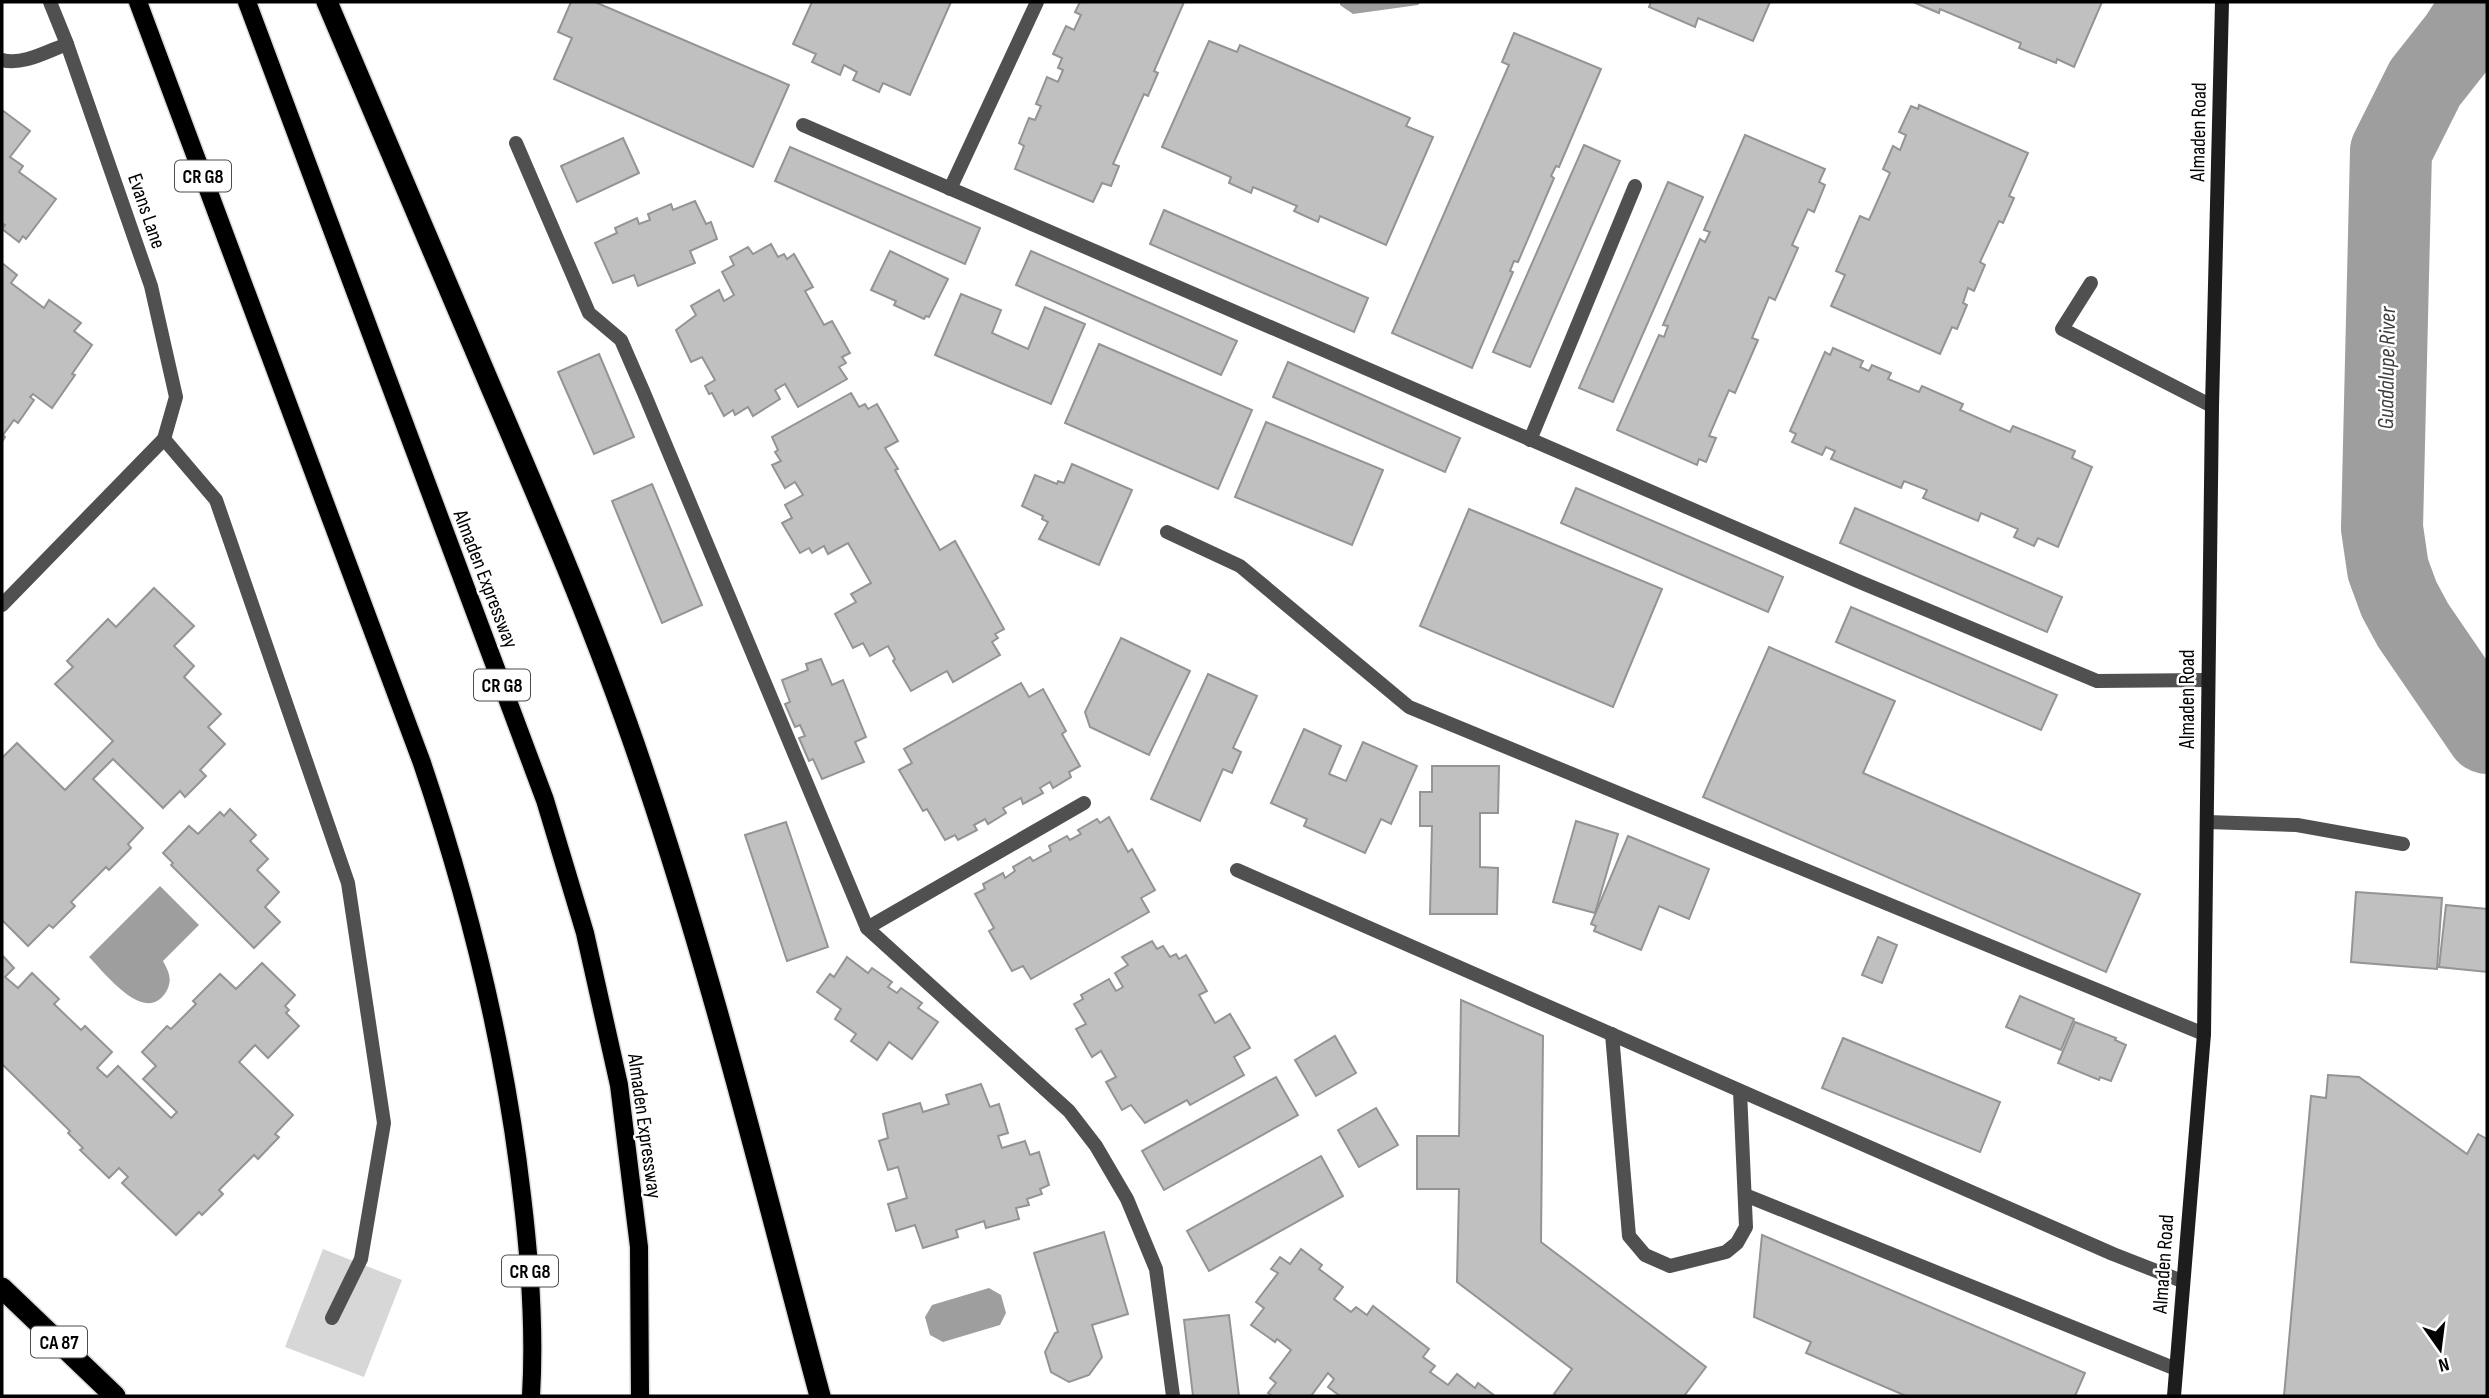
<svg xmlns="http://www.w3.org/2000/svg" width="2489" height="1398" font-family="'Sofia Sans Condensed',sans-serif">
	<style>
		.green { fill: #d7d7d7 }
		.water { fill: #9e9e9e }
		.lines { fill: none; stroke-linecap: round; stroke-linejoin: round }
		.river { stroke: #9e9e9e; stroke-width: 82 }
		.building { fill: #c0c0c0; stroke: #949494; stroke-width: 2 }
		.primary-casing { stroke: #dbdbdb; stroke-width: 21 }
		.highway-casing { stroke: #dbdbdb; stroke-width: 24 }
		.lane { stroke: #505050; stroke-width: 14 }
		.street { stroke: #505050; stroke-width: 14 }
		.secondary { stroke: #1d1d1d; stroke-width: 14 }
		.primary { stroke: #000; stroke-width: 18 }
		.highway { stroke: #000; stroke-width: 21 }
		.labels { text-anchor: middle; stroke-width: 5; stroke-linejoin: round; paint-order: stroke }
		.shield { fill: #fff; stroke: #4c4c4c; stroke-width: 2 }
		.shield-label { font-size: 19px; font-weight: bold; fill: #000 }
		.street-label { font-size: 21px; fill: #000; stroke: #fff }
		.water-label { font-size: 23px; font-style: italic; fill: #3f3f3f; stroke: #fff }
	</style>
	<rect width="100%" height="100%" fill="#fff"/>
	<!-- green -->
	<path class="green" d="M323,1249L402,1280L364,1377L285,1347Z"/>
	<!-- water -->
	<g class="water">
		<path d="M1340,2H1421L1418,5L1353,14L1340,5Z"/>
		<path d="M160,886L199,925L163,961C169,972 173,980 166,992C145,1026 105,973 89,957Z"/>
		<path d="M989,1288L1001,1295L1006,1313L1000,1325L943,1342L930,1335L925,1317L932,1305Z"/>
	</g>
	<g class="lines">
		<!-- river -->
		<path class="river" d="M2484,2L2459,40L2425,83L2391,151L2382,528L2388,569L2399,599L2413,625L2487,733"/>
	</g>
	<!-- building -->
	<g class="building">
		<path d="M571,2H595L789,85L753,167L554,79L572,38L558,32Z"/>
		<path d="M812,2H951L910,95L883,83L879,92L853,80L857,72L844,65L840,75L812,62L816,54L793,44Z"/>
		<path d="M1080,2H1184L1154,71L1158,73L1148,96L1144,94L1113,164L1119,166L1111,186L1102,183L1093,202L1015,169L1024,146L1019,143L1029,118L1035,120L1041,106L1036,104L1047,77L1058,82L1063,70L1058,68L1062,58L1053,54L1066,26L1074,30L1081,15L1075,12Z"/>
		<path d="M1651,2H1770L1753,41L1698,18L1695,27L1649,7Z"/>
		<path d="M1913,2H2102L2074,67L2057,59L2056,63L2019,48L2021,43L1940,9L1939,13Z"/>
		<path d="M1514,33L1601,69L1559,167L1556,166L1551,176L1554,178L1518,262L1514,261L1510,271L1513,272L1472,368L1392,333L1509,65L1502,62Z"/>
		<path d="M1209,41L1237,52L1240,45L1410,118L1406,126L1433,137L1386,245L1320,216L1318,222L1294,211L1297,206L1253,187L1251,193L1229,183L1231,177L1162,147Z"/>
		<path d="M1919,105L2028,153L2009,196L2014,198L2003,223L1999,221L1980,262L1985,265L1974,291L1968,288L1963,303L1967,305L1957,329L1952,327L1940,354L1831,306L1845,275L1836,271L1860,216L1869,220L1890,173L1883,169L1893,146L1900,150L1906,135L1899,132L1911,106L1918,109Z"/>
		<path d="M2,110L30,131L10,157L23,166L19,172L56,199L26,239L23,236L19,242L2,229L5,225L2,223Z"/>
		<path d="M1745,135L1825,169L1819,182L1825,185L1814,212L1808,209L1792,245L1798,248L1775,300L1769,297L1752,338L1758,340L1735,393L1729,390L1709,436L1716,438L1706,462L1699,459L1697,465L1617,430L1659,335L1664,337L1668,326L1663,325L1700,239L1705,242L1710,232L1704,230Z"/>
		<path d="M623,138L639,173L577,202L561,166Z"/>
		<path d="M1584,145L1620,161L1530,367L1493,352Z"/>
		<path d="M790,147L980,228L965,264L775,181Z"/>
		<path d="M1668,182L1703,197L1613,402L1579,388Z"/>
		<path d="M695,201L706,224L711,222L717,239L690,251L695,263L638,286L634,275L613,283L595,243L617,233L615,228L637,218L639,224L650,220L648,214L671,204L673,210Z"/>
		<path d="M1164,210L1368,298L1354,332L1150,244Z"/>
		<path d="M771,244L778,257L784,254L787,259L794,254L813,287L805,291L824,325L832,321L850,353L842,357L846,363L839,367L847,379L798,407L785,384L775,390L780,399L753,416L748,407L735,415L733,410L724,416L712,393L709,394L705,386L715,380L702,357L691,362L676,330L696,315L691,306L719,290L724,301L734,295L722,272L734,265L730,257L748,247L753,254Z"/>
		<path d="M890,251L948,279L929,317L926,316L924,319L894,305L896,301L871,290Z"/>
		<path d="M1031,251L1237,341L1221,375L1016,285Z"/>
		<path d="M2,263L17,275L11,283L44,308L49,300L81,323L74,331L92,345L72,374L75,375L52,408L33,394L30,397L34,400L18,423L14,420L3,435L5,437L2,442Z"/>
		<path d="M961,294L1001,310L992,333L1028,349L1045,307L1085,324L1051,404L935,355Z"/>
		<path d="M1099,344L1252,410L1218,489L1065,423Z"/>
		<path d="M1833,348L1863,361L1860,367L1869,371L1872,365L1891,373L1888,379L1919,392L1922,386L1963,404L1960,410L2010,432L2013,426L2075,451L2072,458L2092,467L2058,547L2038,538L2034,546L2014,537L2018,529L1981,513L1978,521L1923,498L1927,490L1904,481L1901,488L1831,459L1835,451L1826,447L1822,455L1792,442L1796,434L1790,431L1825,352L1830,355Z"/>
		<path d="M599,354L634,437L594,454L558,372Z"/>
		<path d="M1288,362L1460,438L1445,472L1273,397Z"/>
		<path d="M851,393L859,407L865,404L868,409L877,404L898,441L885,448L898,469L895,470L940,550L955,541L1004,629L995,634L998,638L992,642L1000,655L953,682L947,671L911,691L893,661L895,659L888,646L870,656L863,643L853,648L835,614L856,602L851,594L871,583L848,543L828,554L824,546L812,553L809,548L800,553L782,523L792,518L785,505L803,495L795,482L785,488L772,465L781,461L775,452L778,450L772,437Z"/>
		<path d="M1266,422L1383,470L1352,545L1235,497Z"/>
		<path d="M1072,464L1132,490L1099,565L1039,539L1048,522L1042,519L1043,516L1022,506L1035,475L1057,484L1058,481L1064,483Z"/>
		<path d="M652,484L702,605L662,623L612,501Z"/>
		<path d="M1576,488L1783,577L1768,612L1561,523Z"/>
		<path d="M1855,508L2062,597L2047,632L1840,543Z"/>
		<path d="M1469,509L1662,589L1613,707L1420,626Z"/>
		<path d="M154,588L194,626L174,646L194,666L184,677L221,714L208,727L225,744L200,770L206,776L185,797L180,791L163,808L113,759L93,779L143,828L128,844L131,848L109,870L106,867L71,902L75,906L53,928L49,925L28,946L2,920V758L17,743L65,790L113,741L55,684L73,667L67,661L108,619L116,627Z"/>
		<path d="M1851,607L2057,695L2041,730L1836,642Z"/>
		<path d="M1121,638L1190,671L1149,755L1090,727L1085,712Z"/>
		<path d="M1769,647L1895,701L1863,773L2140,894L2106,972L1703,797Z"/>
		<path d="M821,659L832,685L843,680L866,737L855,742L864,762L822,779L813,759L809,761L799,738L805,736L800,725L795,727L785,704L790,702L782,680L808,670L806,664Z"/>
		<path d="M1208,674L1257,696L1233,748L1241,752L1232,773L1223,769L1200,821L1151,799Z"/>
		<path d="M1021,683L1029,697L1043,689L1066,731L1062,734L1080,766L1069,772L1071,777L1053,788L1050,782L1040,788L1043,793L1023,804L1021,798L1003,808L1006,813L988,824L985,819L974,825L977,830L958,840L955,835L945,840L927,809L923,811L899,770L912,763L904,749Z"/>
		<path d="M1304,729L1341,746L1329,774L1346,781L1363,742L1417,766L1391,824L1381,819L1365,853L1304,826L1307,819L1271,803Z"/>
		<path d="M1432,766H1499L1498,813H1480V867L1498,868L1497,914H1430L1432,826H1420V792H1432Z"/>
		<path d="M230,809L256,835L250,841L268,859L257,870L279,892L265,907L280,922L254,948L171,865L173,863L163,853L189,826L198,834L220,812L224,816Z"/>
		<path d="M1109,817L1128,852L1132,849L1155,890L1141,898L1149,912L1031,979L1023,966L1012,971L989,931L994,928L975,894L985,889L983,884L1003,873L1005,878L1015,871L1013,867L1030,857L1033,861L1051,851L1049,846L1067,836L1070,840L1081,834L1078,830L1097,819L1100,823Z"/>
		<path d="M1576,821L1618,834L1595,913L1553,902Z"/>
		<path d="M786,822L828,947L787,961L745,835Z"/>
		<path d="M1628,836L1709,869L1689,919L1659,906L1641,950L1594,931L1596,926L1591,924Z"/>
		<path d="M2356,892L2442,898L2437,969L2351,962Z"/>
		<path d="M2446,905L2487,909V972L2439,967Z"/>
		<path d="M1878,937L1897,945L1882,983L1862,975Z"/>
		<path d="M1152,941L1157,949L1163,946L1170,957L1176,954L1179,959L1186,955L1207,991L1199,995L1215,1023L1230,1014L1250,1048L1234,1057L1244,1075L1190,1105L1187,1100L1145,1123L1131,1105L1122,1110L1106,1082L1116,1077L1101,1051L1092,1057L1076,1029L1086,1024L1074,1004L1083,999L1081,995L1109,979L1116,991L1123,987L1115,973L1128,965L1122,957Z"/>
		<path d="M2,955L14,968L5,977L18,988L32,973L59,999L54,1004L81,1030L85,1026L112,1052L97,1068L107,1077L118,1066L171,1118L177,1112L143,1079L156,1066L142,1052L167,1026L171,1029L196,1004L193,1001L220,974L236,989L262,963L295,995L285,1006L289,1010L286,1013L299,1026L268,1058L255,1045L239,1062L293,1115L275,1134L279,1137L258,1159L254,1155L219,1190L223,1194L202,1215L199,1212L176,1235L122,1183L128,1177L119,1168L109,1178L80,1150L83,1148L68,1133L70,1131L2,1064Z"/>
		<path d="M847,957L868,973L872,968L892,982L888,987L897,993L901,988L922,1003L918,1008L938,1022L912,1059L889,1042L877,1060L851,1041L856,1034L835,1019L841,1009L817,992L830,974L834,977Z"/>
		<path d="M2020,996L2074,1019L2061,1050L2006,1027Z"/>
		<path d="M1461,1000L1543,1036L1541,1242L1706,1367L1684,1396H1557L1554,1394L1572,1369L1457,1282L1459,1189H1417V1136H1459Z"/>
		<path d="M2075,1022L2116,1038L2115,1040L2126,1045L2111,1081L2100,1077L2099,1080L2058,1063Z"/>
		<path d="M1335,1036L1356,1073L1316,1096L1295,1060Z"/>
		<path d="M1843,1038L2000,1102L1980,1152L1822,1088Z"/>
		<path d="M2328,1075L2359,1077L2467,1154L2478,1134L2487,1139V1396H2284L2311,1096L2326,1098Z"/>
		<path d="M1276,1077L1298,1115L1164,1190L1142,1151Z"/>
		<path d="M981,1084L990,1107L999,1104L1008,1133L998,1136L1002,1148L1025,1141L1030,1155L1039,1152L1049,1185L1040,1189L1042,1194L1027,1199L1029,1205L1016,1208L1019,1219L986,1228L984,1221L956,1230L958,1237L923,1248L915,1225L896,1231L888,1204L907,1198L898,1167L888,1170L879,1141L888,1138L883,1114L920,1103L923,1112L949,1104L946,1095Z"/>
		<path d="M1376,1108L1398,1145L1359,1167L1338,1130Z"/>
		<path d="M1321,1156L1343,1196L1209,1271L1187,1231Z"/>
		<path d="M1104,1232L1128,1314L1092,1325L1102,1357L1089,1375L1069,1382L1051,1372L1045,1352L1055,1333L1058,1332L1034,1253Z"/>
		<path d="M1762,1235L2085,1373L2075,1396H1906L1806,1353L1811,1342L1754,1317Z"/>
		<path d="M1301,1249L1322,1265L1319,1269L1343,1287L1334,1299L1351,1312L1356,1307L1367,1315L1373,1306L1429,1349L1423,1357L1435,1366L1430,1372L1448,1385L1457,1374L1475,1388L1478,1383L1495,1396H1340L1328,1387L1334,1379L1328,1373L1311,1396H1273L1268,1393L1276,1383L1270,1378L1291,1350L1277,1339L1275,1342L1251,1325L1264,1308L1256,1302L1278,1273L1271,1269L1280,1257L1290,1264Z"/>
		<path d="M1229,1315L1239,1396H1193L1184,1320Z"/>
	</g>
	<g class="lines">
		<defs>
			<g id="primary">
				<path d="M138,2L422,763C470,905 505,1047 522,1196C530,1262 535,1329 531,1396"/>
				<path d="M247,2L545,800L585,933L619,1085L639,1247L640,1396"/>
			</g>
			<g id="highway">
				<path d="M327,2C381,130 436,257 490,385C545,513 600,641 644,773C713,977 764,1188 820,1396"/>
				<path d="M2,1288L115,1396"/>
			</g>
		</defs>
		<!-- primary casing -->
		<use href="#primary" class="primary-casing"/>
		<!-- highway casing -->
		<use href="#highway" class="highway-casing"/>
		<!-- lane -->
		<g class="lane">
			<path d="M803,125L1860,582L2097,681L2208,680"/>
			<path d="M516,143L589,313L621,340L644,393L867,928L1069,1111L1096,1146L1127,1199L1156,1269L1173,1396"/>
			<path d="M950,189L1037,2"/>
			<path d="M2091,283L2062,329L2212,406"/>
			<path d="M1530,440L1635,186"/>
			<path d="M1167,532L1240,566L1409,707L2204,1034"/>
			<path d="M2,605L164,439L216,500L348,883L384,1123L361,1259L332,1318"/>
			<path d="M2208,822L2297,825L2403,844"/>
			<path d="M1237,870L2113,1254L2182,1281"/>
			<path d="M867,928L1084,803"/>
			<path d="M1612,1034L1629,1236L1645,1255L1670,1266L1726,1252L1737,1243L1746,1227L1740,1091"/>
			<path d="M1745,1195L2176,1369"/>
		</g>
		<!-- street -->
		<g class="street">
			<path d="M50,2L67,44L151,286L176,397L164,439"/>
			<path d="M2,60C22,66 48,51 67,44"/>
		</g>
		<!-- secondary -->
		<path class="secondary" d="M2174,1396L2204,1034L2212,406L2222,2"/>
		<!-- primary -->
		<use href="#primary" class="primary"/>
		<!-- highway -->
		<use href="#highway" class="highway"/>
	</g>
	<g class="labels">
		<!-- shield labels -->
		<g class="shield">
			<rect x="175" y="160.5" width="56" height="31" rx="5"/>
			<rect x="474" y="669.5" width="56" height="31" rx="5"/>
			<rect x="502" y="1255.5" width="56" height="31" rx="5"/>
			<rect x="31" y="1326.5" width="56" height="31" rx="5"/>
		</g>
		<g class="shield-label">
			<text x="203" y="183">CR G8</text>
			<text x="502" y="692">CR G8</text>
			<text x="530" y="1278">CR G8</text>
			<text x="59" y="1349">CA 87</text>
		</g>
		<!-- street labels -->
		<g class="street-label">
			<text transform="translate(2198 132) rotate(-89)" y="7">Almaden Road</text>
			<text transform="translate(147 211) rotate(71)" y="7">Evans Lane</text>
			<text transform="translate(486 579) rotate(69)" y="7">Almaden Expressway</text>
			<text transform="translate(2187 699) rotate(-90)" y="7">Almaden Road</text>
			<text transform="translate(645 1126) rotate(82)" y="7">Almaden Expressway</text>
			<text transform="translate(2163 1264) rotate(-86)" y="7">Almaden Road</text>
		</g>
		<!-- water labels -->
		<g class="water-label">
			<text transform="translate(2386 368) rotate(-89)" y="8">Guadalupe River</text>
		</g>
	</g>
	<!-- border -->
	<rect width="2489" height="1398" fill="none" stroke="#000000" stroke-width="7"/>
	<!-- north arrow -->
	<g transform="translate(2440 1349) rotate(166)" stroke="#ffffff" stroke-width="5" paint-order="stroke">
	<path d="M0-5L12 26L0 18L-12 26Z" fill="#000000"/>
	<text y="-10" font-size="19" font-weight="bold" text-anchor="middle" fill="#000000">N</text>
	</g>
</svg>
